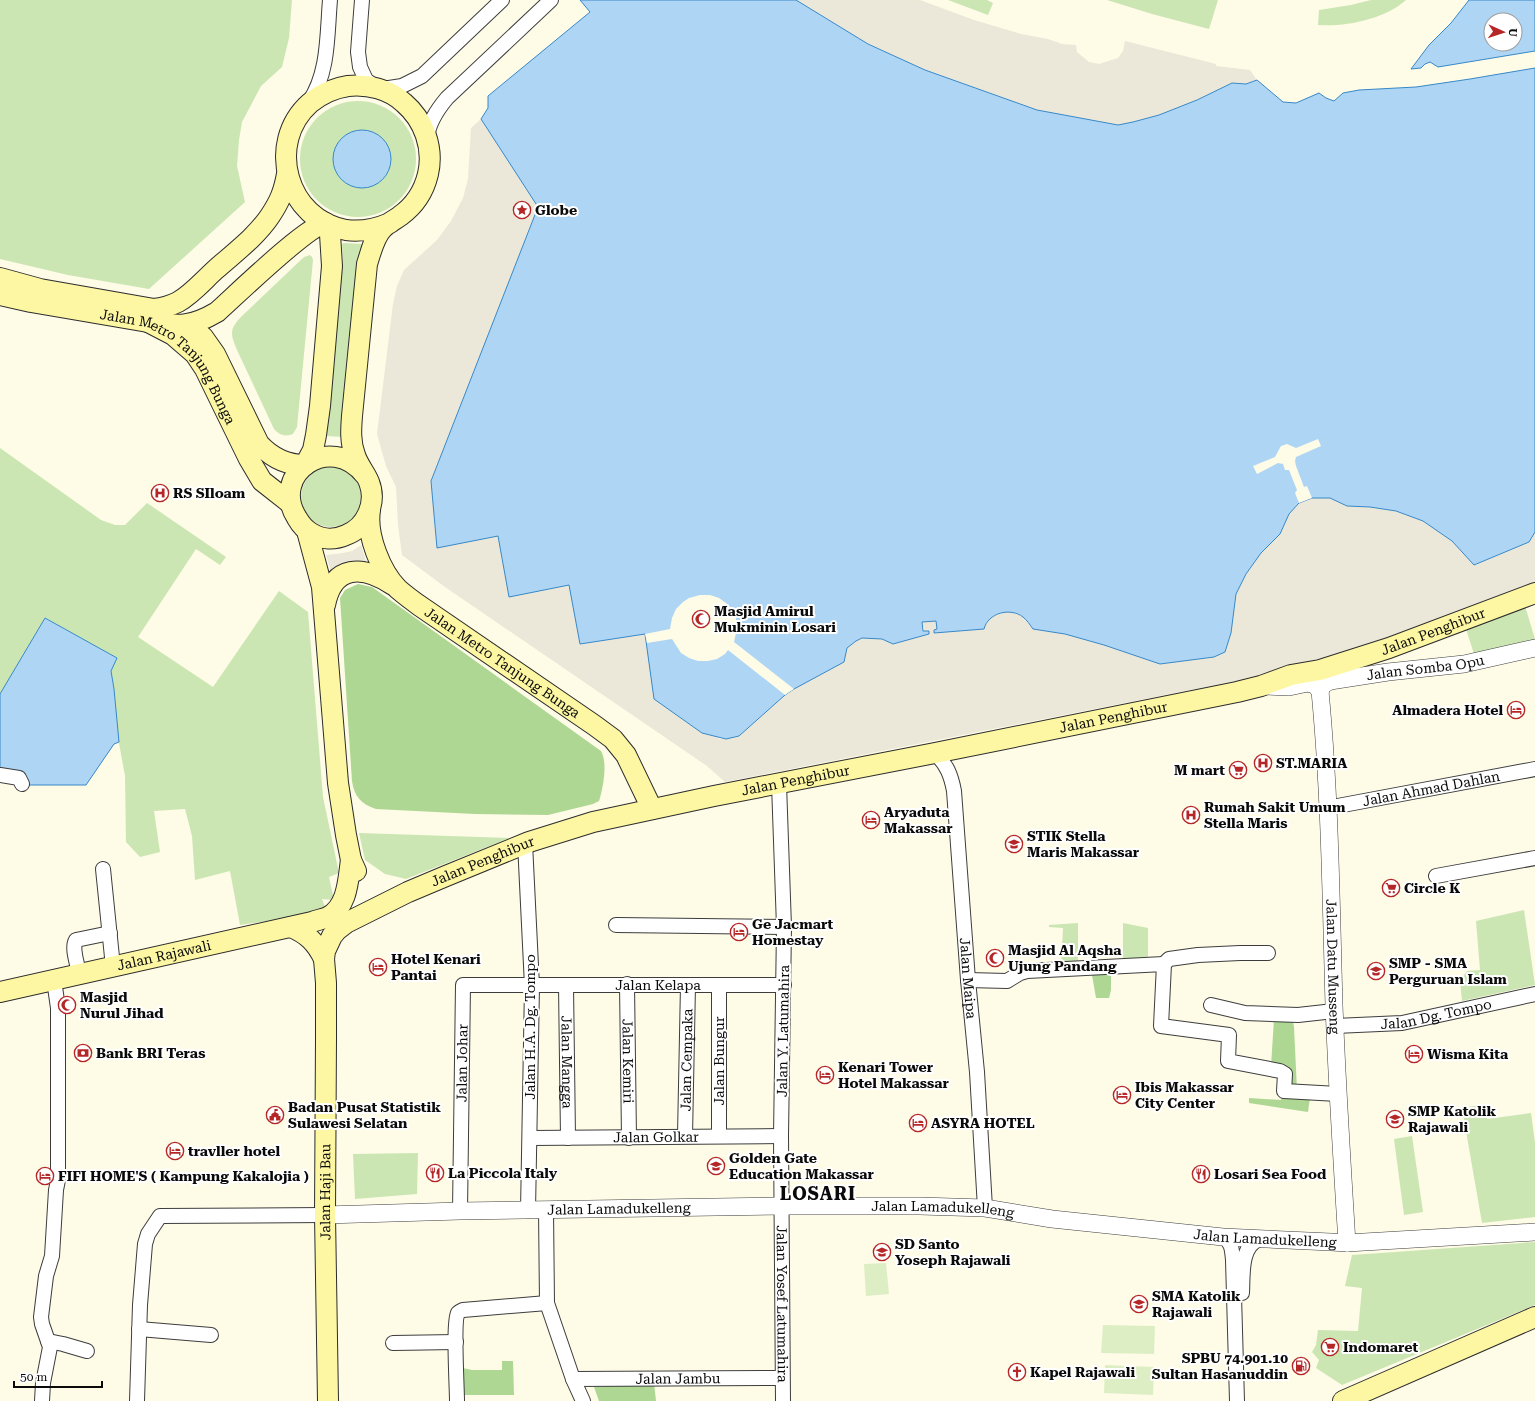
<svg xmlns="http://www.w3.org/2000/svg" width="1535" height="1401" font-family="'Roboto Serif',serif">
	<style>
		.green { fill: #cbe6b3 }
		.forest { fill: #aed793 }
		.pitch { fill: #deeec4 }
		.plaza { fill: #ece8d9 }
		.water { fill: #aed6f4; stroke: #3788c9; fill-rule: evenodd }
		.pier { fill: #fefbe7 }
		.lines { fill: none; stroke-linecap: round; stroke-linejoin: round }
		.minor-casing { stroke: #3d3d3d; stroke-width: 16 }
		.tertiary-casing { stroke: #3d3d3d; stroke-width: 18 }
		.secondary-casing { stroke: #2c2c2c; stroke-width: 22 }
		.minor { stroke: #fff; stroke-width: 14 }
		.tertiary { stroke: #fff; stroke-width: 17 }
		.secondary { stroke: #fdf7a3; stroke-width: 20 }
		.labels { text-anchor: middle; stroke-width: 4; stroke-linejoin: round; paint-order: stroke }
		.poi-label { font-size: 14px; font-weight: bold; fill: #0a0a0a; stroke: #fff; text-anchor: start }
		.street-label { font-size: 14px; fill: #0a0a0a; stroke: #fff }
		.district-label { font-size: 18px; font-weight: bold; letter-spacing: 1px; fill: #0a0a0a; stroke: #fff }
	</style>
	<rect width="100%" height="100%" fill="#fefbe7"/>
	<!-- green -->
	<g class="green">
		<path d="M0,0H292L289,38L282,67L261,86L242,122L239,140L237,166L245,202L149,289L68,275L0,259Z"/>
		<path d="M948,0H987L993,3L988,15Z"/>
		<path d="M1107,0H1218L1209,29L1152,14Z"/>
		<path d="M1371,0H1406C1385,19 1346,27 1318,25L1319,10L1351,5Z"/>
		<circle cx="358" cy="159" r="58"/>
		<path d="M344,243L363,244L343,437L326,436L343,262L342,244Z"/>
		<path d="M310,255L312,257L313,260L297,427L293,434C285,437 279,435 274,429L237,350C230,333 229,329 243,315L304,257Z"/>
		<path d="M0,448L101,520L115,525H125L147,503L226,557L220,565L196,549L138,637L213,687L279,591L308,612L323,797L339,873L329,877L334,900L322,899L327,912L240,925L230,871L195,880L192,836L185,809L154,811L160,852L140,857L126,842L125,776L117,732L114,689L111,671L117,658L45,618L0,694Z"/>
		<circle cx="331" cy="497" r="30"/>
		<path d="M1525,606L1535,639L1524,645L1475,657L1466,629Z"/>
		<path d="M359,833L510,838L406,879L385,874L365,860Z"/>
		<path d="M1524,910L1535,985L1462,1001L1460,981L1467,971L1480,970L1476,921Z"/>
		<path d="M1078,923V963L1061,965L1063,928L1049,927V925Z"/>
		<path d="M1123,923L1148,928V959L1123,963Z"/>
		<path d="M1486,1104L1487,1119L1531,1113L1535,1143V1217L1482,1223L1462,1108Z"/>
		<path d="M1412,1136L1423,1212L1404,1215L1394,1139Z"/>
		<path d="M418,1153L417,1194L355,1199L353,1154Z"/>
		<path d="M1535,1242V1305L1342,1385L1316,1368L1319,1360L1312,1352L1316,1345L1318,1330L1358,1331L1362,1288L1345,1286L1352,1255Z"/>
	</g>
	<!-- forest -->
	<g class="forest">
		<path d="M358,584L372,587L601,751C608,763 603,788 599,801L593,804L548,815L475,814L376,809C361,804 354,796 352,781L340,598L345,590Z"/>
		<path d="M1111,969V990L1109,998H1096L1092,975L1082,974Z"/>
		<path d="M1292,1015L1294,1027L1297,1090L1310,1097L1308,1112L1249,1103V1098L1281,1100V1074L1271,1066L1274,1019Z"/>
		<path d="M502,1361H513L514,1395H463V1368L472,1370H502Z"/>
		<path d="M654,1383L656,1401H599L594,1387Z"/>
	</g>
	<!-- pitch -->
	<g class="pitch">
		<path d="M886,1263L889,1294L866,1296L864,1264Z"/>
		<path d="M1103,1325L1155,1326L1154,1354L1101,1353Z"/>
		<path d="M1105,1365L1154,1367L1153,1395L1104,1393Z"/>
	</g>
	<!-- plaza -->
	<g class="plaza">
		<path d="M796,0H920L974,20L1021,34L1048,39L1062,44L1076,45L1077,52L1089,62L1099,64L1118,58L1123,51L1125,41L1216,64V66L1250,70L1257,80L1246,84L1232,83L1197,100L1159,115L1133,122L1118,125L1037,110L925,70L868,44Z"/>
		<path d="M481,119L538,207L431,481L437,547L498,536L509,596L570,585L580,644L645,634L647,643L719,739H726L739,736L785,695L856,641L862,638H869L882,639L893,644L910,639L924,631L922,622L937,621V630L983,629L985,625L992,617L1005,612H1011L1023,617L1033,629L1065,634L1104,645L1160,664L1214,657L1225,652L1231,633L1236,594L1246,574L1261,553L1280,534L1289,514L1299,503L1312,498H1330L1347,506L1370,507L1396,511L1423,521L1452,541L1474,565L1529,542L1535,532V587L1314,664L1239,683L1190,690L725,782L707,766L445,587L402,555L398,525L396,487L386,466L377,434L393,304L397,286L404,270L437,240L451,221L463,198L468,179L471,128Z"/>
		<path d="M361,545L367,564L331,572L326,555L343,553L352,551Z"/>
	</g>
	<!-- water -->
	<g class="water">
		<path d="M580,0H796L868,44L925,70L1037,110L1118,125L1133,122L1159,115L1197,100L1232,83L1246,84L1257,80L1283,102L1296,103L1319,93L1326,98L1334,101L1343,93L1359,90L1416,87L1470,79L1535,68V532L1529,542L1474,565L1452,541L1423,521L1396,511L1370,507L1347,506L1330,498H1312L1299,503L1289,514L1280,534L1261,553L1246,574L1236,594L1231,633L1225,652L1214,657L1160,664L1104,645L1065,634L1033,629C1030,625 1027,620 1023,617C1010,607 988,613 984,629L934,633V630L937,629L936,621L922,622L923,631H929V634L893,644L882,639L862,638L856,641L847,648L844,662L794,689L785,695L739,736L726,739L702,733L654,699L645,634L580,644L569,585L509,597L498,536L437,548L431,481L538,207L481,119L488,108V96L590,12Z"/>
		<path d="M1469,0H1535V51L1438,67L1430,62L1425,64L1421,68L1411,69L1429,45L1451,23ZM1491,20H1515V44H1491Z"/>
		<circle cx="362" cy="159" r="29"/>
		<path d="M45,618L117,658L111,671L114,689L119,742L114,744L86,785H28L0,772V694Z"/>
	</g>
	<!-- pier -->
	<g class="pier">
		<path d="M1318,439L1321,446L1296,457L1295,461L1296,466L1304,487L1307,486L1312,498L1299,503L1295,493L1297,490L1289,470H1285L1283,464L1278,463L1257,474L1253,466L1275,457L1281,446L1287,444L1296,448Z"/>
		<path d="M700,595H710L719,598L726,603L733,610L736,619L737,629L734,642L794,689L785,695L728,650L725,654L717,659L708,661H698L689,658L681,653L672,639L647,643L645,634L670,629L672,618L676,609L683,602L689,598Z"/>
	</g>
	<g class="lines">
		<defs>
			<g id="minor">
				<path d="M362,0L358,52L360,67L366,80L377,88H389L402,86L422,76L502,0"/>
				<path d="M309,102C329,73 327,34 330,0"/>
				<path d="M427,139C428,123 437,110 447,98L551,0"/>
				<path id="s1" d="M935,753C947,765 951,775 954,791L968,980L977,1072L985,1208"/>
				<path d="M0,775L19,778L22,784"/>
				<path id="s2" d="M779,784L784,927L781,1136L783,1401"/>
				<path id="s3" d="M1327,808L1535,769"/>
				<path d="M525,843L532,986L528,1211"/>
				<path d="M103,869L113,967"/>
				<path d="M1436,876L1535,858"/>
				<path d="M616,925L784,927"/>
				<path d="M1164,964L1169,959L1198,955L1240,953H1268"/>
				<path d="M79,974C78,965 71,948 76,940L110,933"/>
				<path d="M968,980L1007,981L1020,973L1027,971L1164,964L1161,1026L1229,1035L1228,1061L1280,1071L1285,1074L1284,1091L1338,1094"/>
				<path id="s4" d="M627,984L629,1138"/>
				<path id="s5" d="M566,985L568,1138"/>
				<path d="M719,985V1136"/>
				<path d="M1211,1005L1245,1013L1298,1015L1334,1011"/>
				<path id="s6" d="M1335,1026L1402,1023L1535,994"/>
				<path id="s7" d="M685,1136L688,985"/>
				<path id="s8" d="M530,1138L781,1136"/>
				<path d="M546,1210L547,1303L573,1379L583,1401"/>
				<path id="s9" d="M460,1211L463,985H784"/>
				<path d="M1223,1237C1232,1242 1232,1250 1233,1260L1237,1401"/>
				<path d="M1242,1293C1243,1276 1240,1245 1260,1239"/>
				<path d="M139,1329L211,1335"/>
				<path d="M48,1341L63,1344L87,1351"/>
				<path d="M393,1343L456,1342"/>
				<path id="s10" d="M573,1379L782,1378"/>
				<path d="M42,1401L43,1383L50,1347L42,1324L41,1317L46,1276L52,1256L56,1190L58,1180V1008L54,980"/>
				<path d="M137,1401L140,1305L145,1244L148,1234L160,1216L325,1215"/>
				<path d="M457,1401C457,1388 453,1321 458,1313C460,1311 461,1311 463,1310L547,1303"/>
			</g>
			<g id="tertiary">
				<path d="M1265,686L1289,687L1308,683L1315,685L1320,691"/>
				<path id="s11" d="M1320,691C1330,795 1331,900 1334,1005C1337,1084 1342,1163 1347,1243"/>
				<path id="s12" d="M1320,691L1323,685L1330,681L1388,672L1464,664L1535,648"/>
				<path id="s13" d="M325,1215L460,1211L782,1206H920L985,1208L1052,1219L1223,1237L1331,1242L1347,1243L1535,1232"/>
			</g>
			<g id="secondary">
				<path d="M0,278L40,289L154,309C163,308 170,306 178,302C192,294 203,281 215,270C234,253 256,237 270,216C280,201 284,191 287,174"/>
				<path id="s14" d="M0,295L31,302L148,322L173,335L195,354L205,369L249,459L262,481L290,503"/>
				<path d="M148,322C178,326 190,328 217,312C235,296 308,225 326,223L330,234L332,266L320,406L316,435L313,450L305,465C287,465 271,457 259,444L215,354L203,337L189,325"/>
				<path d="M365,475C330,431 269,474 297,518C301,525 304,529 311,533C322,540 335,540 346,535C367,527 377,502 369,482C365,472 358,465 355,455C350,442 351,429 352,416L367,264C371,252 374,237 383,228C388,223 395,220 400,216C414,206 424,191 428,174C434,148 424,120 404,103C389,89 368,84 348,86C334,88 321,94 310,103C265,143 287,220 346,230C361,232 376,229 390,223"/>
				<path id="s15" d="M370,510C366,535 381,572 398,589C405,595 413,601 420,606L594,725L613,739L626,755L652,809"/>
				<path d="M307,531L322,587L338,783L346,835L351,860L356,871"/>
				<path d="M325,605C333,564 363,565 393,585"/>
				<path d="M291,927C307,934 316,942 324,959"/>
				<path id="s16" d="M0,992L312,922C317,920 323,919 328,917C348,906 348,880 351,860"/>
				<path id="s17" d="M328,1401L325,1215L326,1038V983L324,959L325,951L332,936L337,930L346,923L408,892L446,876L529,842L593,822L714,796L935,753L1237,692L1261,686L1291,675L1320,670L1389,648L1535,593"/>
				<path d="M1343,1401L1535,1317"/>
			</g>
		</defs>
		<!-- minor casing -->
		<use href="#minor" class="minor-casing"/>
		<!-- tertiary casing -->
		<use href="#tertiary" class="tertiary-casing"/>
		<!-- secondary casing -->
		<use href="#secondary" class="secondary-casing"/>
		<!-- minor -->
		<use href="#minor" class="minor"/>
		<!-- tertiary -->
		<use href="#tertiary" class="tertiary"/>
		<!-- secondary -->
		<use href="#secondary" class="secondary"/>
	</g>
	<!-- icons -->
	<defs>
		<symbol id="sight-ring" viewBox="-11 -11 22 22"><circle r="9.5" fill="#fff" stroke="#b52727" stroke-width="1.5"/><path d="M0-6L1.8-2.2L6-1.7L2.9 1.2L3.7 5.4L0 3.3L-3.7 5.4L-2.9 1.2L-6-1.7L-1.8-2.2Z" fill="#b52727"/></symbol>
		<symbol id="hospital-ring" viewBox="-11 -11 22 22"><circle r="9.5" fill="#fff" stroke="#b52727" stroke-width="1.5"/><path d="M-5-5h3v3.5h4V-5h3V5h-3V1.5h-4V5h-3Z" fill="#b52727"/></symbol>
		<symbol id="mosque-ring" viewBox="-11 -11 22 22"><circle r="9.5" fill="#fff" stroke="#b52727" stroke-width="1.5"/><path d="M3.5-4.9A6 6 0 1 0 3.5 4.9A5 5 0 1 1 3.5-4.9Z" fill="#b52727"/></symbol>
		<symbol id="hotel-ring" viewBox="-11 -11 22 22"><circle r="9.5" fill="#fff" stroke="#b52727" stroke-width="1.5"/><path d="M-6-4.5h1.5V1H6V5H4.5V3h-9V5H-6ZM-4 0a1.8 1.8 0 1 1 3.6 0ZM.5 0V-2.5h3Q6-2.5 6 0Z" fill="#b52727"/></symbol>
		<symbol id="supermarket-ring" viewBox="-11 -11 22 22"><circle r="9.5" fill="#fff" stroke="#b52727" stroke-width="1.5"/><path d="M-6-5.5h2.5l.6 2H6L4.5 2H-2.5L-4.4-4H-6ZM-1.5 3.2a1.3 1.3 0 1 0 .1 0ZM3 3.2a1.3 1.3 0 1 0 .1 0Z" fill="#b52727"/></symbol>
		<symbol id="university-ring" viewBox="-11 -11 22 22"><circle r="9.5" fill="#fff" stroke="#b52727" stroke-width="1.5"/><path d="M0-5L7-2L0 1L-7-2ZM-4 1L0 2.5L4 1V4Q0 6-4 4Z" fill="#b52727"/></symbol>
		<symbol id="school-ring" viewBox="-11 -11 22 22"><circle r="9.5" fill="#fff" stroke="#b52727" stroke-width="1.5"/><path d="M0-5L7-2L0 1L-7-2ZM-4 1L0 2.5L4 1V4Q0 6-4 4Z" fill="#b52727"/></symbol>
		<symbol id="bank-ring" viewBox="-11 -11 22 22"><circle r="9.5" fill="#fff" stroke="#b52727" stroke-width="1.5"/><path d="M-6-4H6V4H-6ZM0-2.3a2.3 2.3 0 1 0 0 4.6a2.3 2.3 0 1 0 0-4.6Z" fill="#b52727"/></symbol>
		<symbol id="civic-ring" viewBox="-11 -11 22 22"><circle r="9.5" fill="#fff" stroke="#b52727" stroke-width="1.5"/><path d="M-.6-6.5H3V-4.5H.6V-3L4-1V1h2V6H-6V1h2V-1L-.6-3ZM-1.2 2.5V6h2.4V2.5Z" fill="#b52727"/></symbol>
		<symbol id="restaurant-ring" viewBox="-11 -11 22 22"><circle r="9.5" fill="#fff" stroke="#b52727" stroke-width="1.5"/><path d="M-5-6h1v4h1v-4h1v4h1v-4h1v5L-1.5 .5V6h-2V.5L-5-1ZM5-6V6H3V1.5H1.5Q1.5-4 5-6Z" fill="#b52727"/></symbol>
		<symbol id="fuel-ring" viewBox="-11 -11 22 22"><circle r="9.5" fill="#fff" stroke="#b52727" stroke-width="1.5"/><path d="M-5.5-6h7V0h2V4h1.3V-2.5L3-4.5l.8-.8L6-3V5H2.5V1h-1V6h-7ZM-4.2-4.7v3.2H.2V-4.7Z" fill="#b52727"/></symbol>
		<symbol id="church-ring" viewBox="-11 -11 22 22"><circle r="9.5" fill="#fff" stroke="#b52727" stroke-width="1.5"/><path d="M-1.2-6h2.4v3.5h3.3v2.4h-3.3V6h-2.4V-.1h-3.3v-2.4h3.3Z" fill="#b52727"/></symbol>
	</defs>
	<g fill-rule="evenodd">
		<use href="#sight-ring" x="512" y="200" width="20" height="20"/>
		<use href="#hospital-ring" x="150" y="483" width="20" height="20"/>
		<use href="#mosque-ring" x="691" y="609" width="20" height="20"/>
		<use href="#hotel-ring" x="1506" y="700" width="20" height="20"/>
		<use href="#hospital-ring" x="1253" y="753" width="20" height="20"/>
		<use href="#supermarket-ring" x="1228" y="760" width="20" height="20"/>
		<use href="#hospital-ring" x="1181" y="805" width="20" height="20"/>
		<use href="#hotel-ring" x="861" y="810" width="20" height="20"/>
		<use href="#university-ring" x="1004" y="834" width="20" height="20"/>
		<use href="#supermarket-ring" x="1381" y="878" width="20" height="20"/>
		<use href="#hotel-ring" x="729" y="922" width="20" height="20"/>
		<use href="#mosque-ring" x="985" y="948" width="20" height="20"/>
		<use href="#hotel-ring" x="368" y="957" width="20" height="20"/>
		<use href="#school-ring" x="1366" y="961" width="20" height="20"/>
		<use href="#mosque-ring" x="57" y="995" width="20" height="20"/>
		<use href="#bank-ring" x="73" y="1043" width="20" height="20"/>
		<use href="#hotel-ring" x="1404" y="1044" width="20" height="20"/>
		<use href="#hotel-ring" x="815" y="1065" width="20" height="20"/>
		<use href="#hotel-ring" x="1112" y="1085" width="20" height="20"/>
		<use href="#civic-ring" x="265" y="1105" width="20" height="20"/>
		<use href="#school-ring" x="1385" y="1109" width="20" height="20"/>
		<use href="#hotel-ring" x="908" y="1113" width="20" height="20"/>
		<use href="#hotel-ring" x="165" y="1141" width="20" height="20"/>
		<use href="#school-ring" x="706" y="1156" width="20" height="20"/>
		<use href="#restaurant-ring" x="425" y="1163" width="20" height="20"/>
		<use href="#restaurant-ring" x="1191" y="1164" width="20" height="20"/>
		<use href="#hotel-ring" x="35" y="1166" width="20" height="20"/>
		<use href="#school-ring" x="872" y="1242" width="20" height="20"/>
		<use href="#school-ring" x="1129" y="1294" width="20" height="20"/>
		<use href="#supermarket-ring" x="1320" y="1337" width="20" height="20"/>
		<use href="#fuel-ring" x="1291" y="1356" width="20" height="20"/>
		<use href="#church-ring" x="1007" y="1362" width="20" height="20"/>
	</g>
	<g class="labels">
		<!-- poi labels -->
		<g class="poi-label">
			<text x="535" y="215">Globe</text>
			<text x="173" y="498">RS SIloam</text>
			<text x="714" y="616">Masjid Amirul<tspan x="714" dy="16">Mukminin Losari</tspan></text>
			<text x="1503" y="715" text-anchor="end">Almadera Hotel</text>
			<text x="1276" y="768">ST.MARIA</text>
			<text x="1225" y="775" text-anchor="end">M mart</text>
			<text x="1204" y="812">Rumah Sakit Umum<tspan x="1204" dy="16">Stella Maris</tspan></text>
			<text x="884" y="817">Aryaduta<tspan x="884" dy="16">Makassar</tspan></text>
			<text x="1027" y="841">STIK Stella<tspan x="1027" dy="16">Maris Makassar</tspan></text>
			<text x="1404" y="893">Circle K</text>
			<text x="752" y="929">Ge Jacmart<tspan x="752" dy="16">Homestay</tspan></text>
			<text x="1008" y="955">Masjid Al Aqsha<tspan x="1008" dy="16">Ujung Pandang</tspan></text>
			<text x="391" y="964">Hotel Kenari<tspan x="391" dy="16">Pantai</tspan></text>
			<text x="1389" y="968">SMP - SMA<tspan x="1389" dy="16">Perguruan Islam</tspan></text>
			<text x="80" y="1002">Masjid<tspan x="80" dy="16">Nurul Jihad</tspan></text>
			<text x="96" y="1058">Bank BRI Teras</text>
			<text x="1427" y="1059">Wisma Kita</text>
			<text x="838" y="1072">Kenari Tower<tspan x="838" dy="16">Hotel Makassar</tspan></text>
			<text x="1135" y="1092">Ibis Makassar<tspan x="1135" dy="16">City Center</tspan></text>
			<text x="288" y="1112">Badan Pusat Statistik<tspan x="288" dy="16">Sulawesi Selatan</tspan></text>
			<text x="1408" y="1116">SMP Katolik<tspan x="1408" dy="16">Rajawali</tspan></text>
			<text x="931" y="1128">ASYRA HOTEL</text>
			<text x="188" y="1156">travller hotel</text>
			<text x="729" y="1163">Golden Gate<tspan x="729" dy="16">Education Makassar</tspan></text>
			<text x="448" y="1178">La Piccola Italy</text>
			<text x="1214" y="1179">Losari Sea Food</text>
			<text x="58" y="1181">FIFI HOME'S ( Kampung Kakalojia )</text>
			<text x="895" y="1249">SD Santo<tspan x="895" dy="16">Yoseph Rajawali</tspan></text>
			<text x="1152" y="1301">SMA Katolik<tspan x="1152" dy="16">Rajawali</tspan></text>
			<text x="1343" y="1352">Indomaret</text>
			<text x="1288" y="1363" text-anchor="end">SPBU 74.901.10<tspan x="1288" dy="16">Sultan Hasanuddin</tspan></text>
			<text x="1030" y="1377">Kapel Rajawali</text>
		</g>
		<!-- street labels -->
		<g class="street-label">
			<text dy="5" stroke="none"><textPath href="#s14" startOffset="194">Jalan Metro Tanjung Bunga</textPath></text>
			<text dy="5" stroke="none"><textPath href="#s17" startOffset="1616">Jalan Penghibur</textPath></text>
			<text dy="5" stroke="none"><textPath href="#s15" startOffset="214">Jalan Metro Tanjung Bunga</textPath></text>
			<text dy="5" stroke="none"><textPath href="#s12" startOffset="111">Jalan Somba Opu</textPath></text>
			<text dy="5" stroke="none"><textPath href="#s17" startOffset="1284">Jalan Penghibur</textPath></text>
			<text dy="5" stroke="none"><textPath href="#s17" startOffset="960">Jalan Penghibur</textPath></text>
			<text dy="5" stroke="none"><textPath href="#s3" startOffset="106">Jalan Ahmad Dahlan</textPath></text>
			<text dy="5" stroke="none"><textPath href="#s17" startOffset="636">Jalan Penghibur</textPath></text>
			<text dy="5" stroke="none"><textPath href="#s16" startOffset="168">Jalan Rajawali</textPath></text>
			<text dy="5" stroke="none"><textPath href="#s11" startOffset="276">Jalan Datu Musseng</textPath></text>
			<text dy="5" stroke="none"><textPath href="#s1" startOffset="231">Jalan Maipa</textPath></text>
			<text dy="5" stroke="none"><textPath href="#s9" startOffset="421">Jalan Kelapa</textPath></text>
			<text dy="5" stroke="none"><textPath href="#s6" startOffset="102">Jalan Dg. Tompo</textPath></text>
			<text transform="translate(530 1027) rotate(-90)" y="5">Jalan H.A. Dg. Tompo</text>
			<text transform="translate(783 1031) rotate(-89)" y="5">Jalan Y. Latumahira</text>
			<text dy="5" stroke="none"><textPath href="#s7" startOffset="76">Jalan Cempaka</textPath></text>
			<text dy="5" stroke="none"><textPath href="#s4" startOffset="77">Jalan Kemiri</textPath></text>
			<text transform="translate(719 1061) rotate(-90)" y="5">Jalan Bungur</text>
			<text dy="5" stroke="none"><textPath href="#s5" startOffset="77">Jalan Mangga</textPath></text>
			<text dy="5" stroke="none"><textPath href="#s9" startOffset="148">Jalan Johar</textPath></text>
			<text dy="5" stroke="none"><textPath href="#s8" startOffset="126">Jalan Golkar</textPath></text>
			<text dy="5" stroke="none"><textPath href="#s17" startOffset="209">Jalan Haji Bau</textPath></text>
			<text dy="5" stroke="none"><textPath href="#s13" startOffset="294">Jalan Lamadukelleng</textPath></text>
			<text dy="5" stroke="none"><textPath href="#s13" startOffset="618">Jalan Lamadukelleng</textPath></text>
			<text dy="5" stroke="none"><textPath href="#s13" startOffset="942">Jalan Lamadukelleng</textPath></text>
			<text dy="5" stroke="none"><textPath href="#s2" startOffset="520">Jalan Yosef Latumahira</textPath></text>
			<text dy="5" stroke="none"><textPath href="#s10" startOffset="105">Jalan Jambu</textPath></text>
		</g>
		<!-- district labels -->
		<g class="district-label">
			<text x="818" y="1200">LOSARI</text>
		</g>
	</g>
	<!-- north arrow -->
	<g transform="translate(1503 32) rotate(93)"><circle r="19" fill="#ffffff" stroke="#9d9d9d"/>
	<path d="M0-3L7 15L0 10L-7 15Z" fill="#b52727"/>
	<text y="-6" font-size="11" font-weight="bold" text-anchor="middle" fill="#0a0a0a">U</text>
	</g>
	<!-- scale -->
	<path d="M14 1381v6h88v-6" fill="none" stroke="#0a0a0a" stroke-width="2"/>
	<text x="20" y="1381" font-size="12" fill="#0a0a0a" stroke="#ffffff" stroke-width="3" paint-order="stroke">50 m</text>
</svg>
